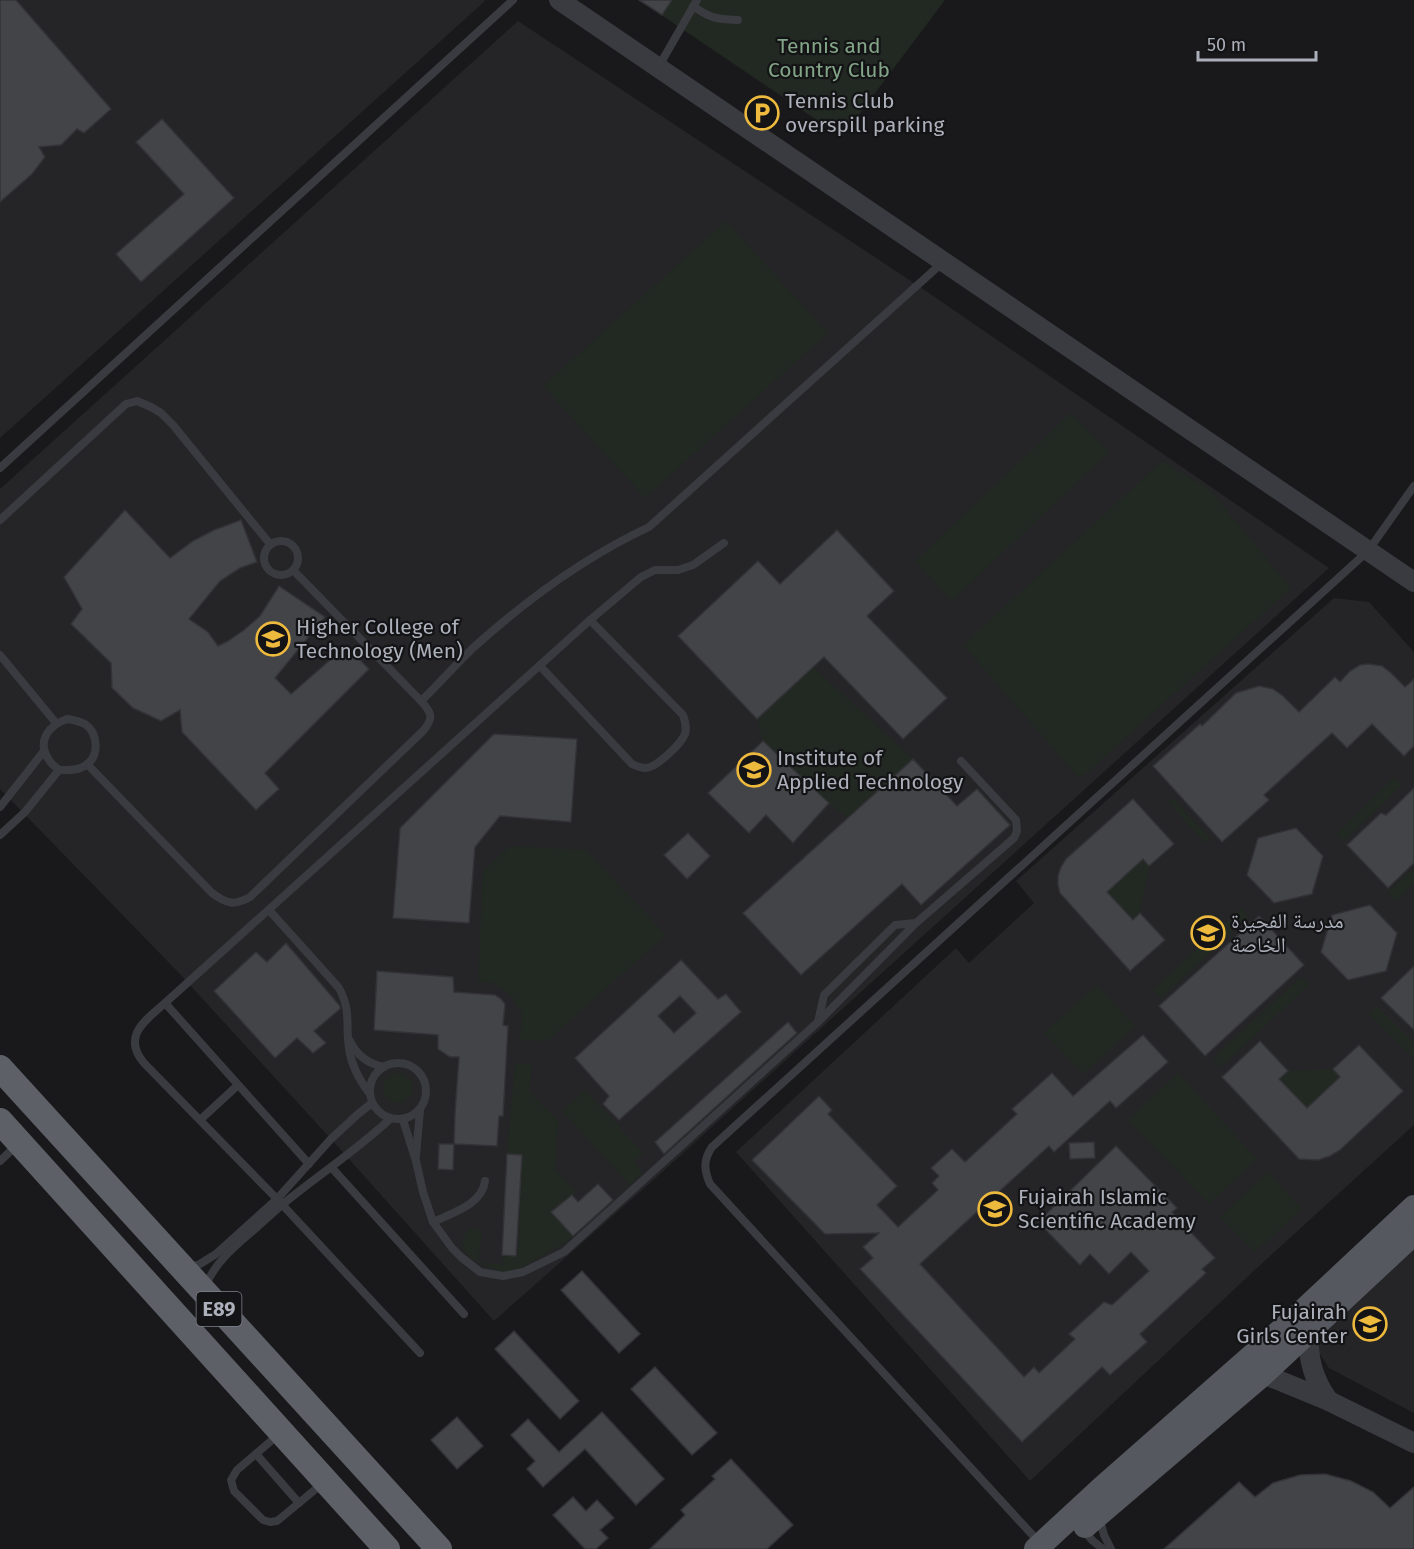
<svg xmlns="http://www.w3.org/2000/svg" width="1414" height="1549" font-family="'Fira Sans','Noto Naskh Arabic',sans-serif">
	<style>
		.built { fill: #252528 }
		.green { fill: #212922 }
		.building { fill: #434448; stroke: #333337; stroke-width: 1.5; fill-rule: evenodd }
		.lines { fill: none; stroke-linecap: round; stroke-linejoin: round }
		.service { stroke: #3a3b40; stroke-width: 8 }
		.tertiary { stroke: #3a3b40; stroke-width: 20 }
		.primary { stroke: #56585f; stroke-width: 24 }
		.trunk { stroke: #5e6068; stroke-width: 26 }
		.labels { text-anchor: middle; stroke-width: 4.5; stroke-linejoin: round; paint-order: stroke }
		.shield { fill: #141416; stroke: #7e8189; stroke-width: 1.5 }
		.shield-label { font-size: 20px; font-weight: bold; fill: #acb0ba }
		.park-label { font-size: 21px; fill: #83a587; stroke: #141416 }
		.poi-label { font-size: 21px; fill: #acb0ba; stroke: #141416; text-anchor: start }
	</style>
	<rect width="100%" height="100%" fill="#19191b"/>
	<!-- built -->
	<g class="built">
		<path d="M0,0H484L485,1L0,438Z"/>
		<path d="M518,21L929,293L1329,568L659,1175L494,1321L331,1139L178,972L0,789V489Z"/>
		<path d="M1334,598L1369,602L1414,652V1125L1258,1267L1030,1481L736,1152L956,948L969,963L1034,903L1016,881Z"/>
		<path d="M1414,1241V1413L1329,1368L1318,1351L1316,1335Z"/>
	</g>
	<!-- green -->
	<g class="green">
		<path d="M639,0H945L842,137Z"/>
		<path d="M726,221L828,333L645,498L543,386Z"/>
		<path d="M1071,413L1109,452L952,601L915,561Z"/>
		<path d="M1162,461L1209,489L1291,588L1080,779L963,645Z"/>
		<path d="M813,667L913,759L848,818L829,803L763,741L757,719Z"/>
		<path d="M1394,778L1402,785L1344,841L1336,834Z"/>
		<path d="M1173,798L1210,839L1205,843L1168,802Z"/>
		<path d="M510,846L586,850L666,935L547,1041L520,1040L522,1014L511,995L493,983L478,981L483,871Z"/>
		<path d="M1143,859L1149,866L1140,913L1133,920L1107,892Z"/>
		<path d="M1414,868V884L1396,901L1388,892Z"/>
		<path d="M1241,908L1249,917L1161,998L1153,990Z"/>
		<path d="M1301,977L1309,985L1221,1067L1213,1058Z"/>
		<path d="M1097,985L1135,1026L1083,1074L1044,1033Z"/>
		<path d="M1377,1006L1414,1043V1059L1369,1014Z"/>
		<path d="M515,1064H532L529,1092L558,1120L555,1169L576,1192L552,1213L574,1237L522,1268L506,1274L472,1260L464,1251L462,1239L469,1229H477L482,1233L478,1262L504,1265L502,1255L518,1256L522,1155L507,1154Z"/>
		<path d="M1333,1069L1340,1077L1307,1108L1279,1079L1288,1071Z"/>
		<path d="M1178,1073L1257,1159L1209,1204L1128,1120Z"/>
		<circle cx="398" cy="1088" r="15"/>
		<path d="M585,1090L643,1153L634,1162L643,1173L630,1185L562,1111Z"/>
		<path d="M1268,1172L1302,1209L1255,1252L1220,1217Z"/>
	</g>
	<!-- building -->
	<g class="building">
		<path d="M0,0H16L111,109L84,133L77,129L61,145L39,147L45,157L32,174L0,202Z"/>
		<path d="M639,0H672L662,15Z"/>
		<path d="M162,119L234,198L141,282L116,254L184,194L136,142Z"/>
		<path d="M125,510L170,558L193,541L214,530L241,520L257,562L240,568L220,581L189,619L208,632L218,646L228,641L244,630L260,616L279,586L325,617L275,678L291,694L346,646L369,669L265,773L279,789L256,810L182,732L180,710L161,721L133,708L112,688L111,663L71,624L82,609L64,577Z"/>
		<path d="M837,530L894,591L867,616L947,698L903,739L824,657L757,719L678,636L758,561L780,584Z"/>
		<path d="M1368,664L1382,666L1391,673L1405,687L1414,679V746L1404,756L1372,724L1347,748L1332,733L1264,795L1269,800L1222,842L1153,766L1200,724L1202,726L1236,693L1259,686L1273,689L1283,696L1299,712L1335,677L1340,682L1350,671L1360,665Z"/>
		<path d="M494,734L577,739L571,822L500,816L475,847L469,923L393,918L400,828Z"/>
		<path d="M763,741L829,803L793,843L766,815L749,833L708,793Z"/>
		<path d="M913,759L957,806L977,789L1010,825L921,905L902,884L801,975L743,913Z"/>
		<path d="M1414,788V863L1388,888L1347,845L1381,813L1386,815Z"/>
		<path d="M1133,799L1174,844L1149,866L1143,859L1107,892L1133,920L1140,913L1165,940L1130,971L1060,893L1058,885V876L1061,867L1066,859Z"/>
		<path d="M1296,828L1323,856L1312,894L1274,903L1247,875L1258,838Z"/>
		<path d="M688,833L710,856L687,879L664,855Z"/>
		<path d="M1370,905L1397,933L1386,971L1348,980L1321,952L1332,915Z"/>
		<path d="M1259,916L1304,965L1205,1056L1159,1006Z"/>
		<path d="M286,943L340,1006V1009L314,1031L326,1043L313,1053L297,1038L275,1058L214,991L256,952L267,962Z"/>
		<path d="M681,960L718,999L726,994L741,1012L619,1120L603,1104L609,1096L575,1058ZM680,996L696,1013L674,1033L658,1016Z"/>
		<path d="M1414,966V1030L1381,998Z"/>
		<path d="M377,971L453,977L454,992L495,995L501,999L505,1004L503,1025L508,1026L503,1116H499L497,1146L454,1144L455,1113L459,1057H450L438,1049V1035L374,1030Z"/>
		<path d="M788,1022L797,1033L664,1154L655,1142Z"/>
		<path d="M1143,1035L1168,1062L1116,1108L1110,1101L1054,1152L1049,1146L920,1264L1024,1377L1034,1367L1039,1373L1075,1339L1069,1334L1104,1302L1112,1305L1149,1271L1131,1252L1109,1274L1090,1254L1080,1265L1038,1222L1116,1146L1177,1208L1172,1212L1215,1258L1202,1269L1206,1273L1140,1334L1147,1342L1110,1375L1102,1367L1022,1442L860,1269L873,1258L863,1247L879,1233L825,1234L752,1160L819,1096L832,1110L828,1114L897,1186L877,1205L898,1227L938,1190L932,1183L939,1176L931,1168L952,1149L965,1162L1017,1114L1012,1109L1052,1073L1073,1096Z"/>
		<path d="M1260,1041L1288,1071L1279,1079L1307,1108L1340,1077L1333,1069L1359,1045L1403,1091L1340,1150L1330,1156L1318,1160L1299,1159L1222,1077Z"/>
		<path d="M1094,1142L1095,1158L1070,1159L1069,1143Z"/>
		<path d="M439,1144H454L453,1170L438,1169Z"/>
		<path d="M507,1154L522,1155L516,1256L502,1255Z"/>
		<path d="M598,1184L613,1200L573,1236L551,1212L572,1195L578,1202Z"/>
		<path d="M582,1271L640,1334L619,1353L561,1290Z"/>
		<path d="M514,1331L579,1401L560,1419L495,1349Z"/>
		<path d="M655,1367L717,1433L692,1455L631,1389Z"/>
		<path d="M602,1412L664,1479L636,1505L585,1449L543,1487L527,1469L535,1461L511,1435L528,1419L559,1452Z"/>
		<path d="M457,1417L483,1446L457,1469L431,1440Z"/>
		<path d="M731,1459L793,1525L767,1549H650L685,1515L681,1510L715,1479L712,1476Z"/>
		<path d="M1325,1474L1351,1481L1373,1492L1390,1508L1414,1487V1549H1164L1239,1482L1255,1497L1273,1483L1300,1475Z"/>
		<path d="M573,1497L586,1511L597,1500L614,1518L600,1530L608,1538L596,1549H585L553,1515Z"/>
	</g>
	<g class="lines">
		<!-- service -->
		<g class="service">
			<path d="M693,6C711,19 717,19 738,20"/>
			<path d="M659,66L697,0"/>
			<path d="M0,468L513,0"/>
			<path d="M0,520L126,404L137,401L151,407L161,413L173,425L270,544"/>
			<circle cx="281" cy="558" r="17"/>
			<path d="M0,655L56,723"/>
			<path d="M540,666L632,764C636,766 641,768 646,768C657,767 681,744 685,734C687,727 685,721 683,715L590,620"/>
			<path d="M421,701C439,684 455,665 473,648C525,601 585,557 649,527L942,263"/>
			<path d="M67,719C74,720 79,721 85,724C98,733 100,756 86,765C78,771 68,770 59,770C56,767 51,764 49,760C36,741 49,725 67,719Z"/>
			<path d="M87,764L212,893C227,904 234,906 250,897L423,731C434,718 432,713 421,701L293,570"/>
			<path d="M0,807L44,751"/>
			<path d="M0,835L25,812L59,770"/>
			<path d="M269,910L339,988C352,1013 345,1023 349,1048C351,1065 359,1080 370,1094"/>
			<path d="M165,1003L309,1164"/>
			<path d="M818,1022L824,995L895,925L916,923"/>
			<path d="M350,1041C357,1056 369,1064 384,1067"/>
			<circle cx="398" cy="1091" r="28"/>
			<path d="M200,1120L238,1085"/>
			<path d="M403,1120L416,1161L423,1192L433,1222L452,1248L461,1257L480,1272L503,1276L523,1272L564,1252L818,1022L916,923L1014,838L1017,831L1016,820L961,761"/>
			<path d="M416,1156L420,1110"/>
			<path d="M0,1161L17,1145"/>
			<path d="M332,1168L464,1314"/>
			<path d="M433,1222C452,1213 482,1205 485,1181"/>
			<path d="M190,1267L200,1264L216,1254L277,1199L331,1139L358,1114L372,1103"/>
			<path d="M205,1287C215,1262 235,1246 255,1229C268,1217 280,1206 293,1196C326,1170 360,1147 390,1119"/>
			<path d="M420,1353L277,1199L144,1063C121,1036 146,1020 165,1003L590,620L641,577L655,570H678L693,565L724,543"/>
			<path d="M278,1435L237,1470L231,1480L234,1491L263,1520L270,1522L277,1521L282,1517L323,1483"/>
			<path d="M256,1454L299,1503"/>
			<path d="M1100,1520L1104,1535L1111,1549"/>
			<path d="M1083,1530L1093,1541L1103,1549"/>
			<path d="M1038,1541L710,1184C704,1170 703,1160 712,1147L1368,551L1414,486"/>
		</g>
		<!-- tertiary -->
		<g class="tertiary">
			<path d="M559,0L1414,582"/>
			<path d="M1309,1331C1307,1358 1313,1380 1329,1401"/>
			<path d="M1251,1369L1329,1401L1414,1443"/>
		</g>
		<!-- primary -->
		<g class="primary">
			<path d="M1085,1526L1263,1374L1414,1233"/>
			<path d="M1036,1549L1102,1488L1302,1312L1414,1207"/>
		</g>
		<!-- trunk -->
		<g class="trunk">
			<path d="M0,1068L439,1549"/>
			<path d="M0,1121L387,1549"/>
		</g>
	</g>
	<!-- icons -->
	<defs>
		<symbol id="parking-ring" viewBox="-11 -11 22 22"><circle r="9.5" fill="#141416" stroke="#eeba3e" stroke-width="1.5"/><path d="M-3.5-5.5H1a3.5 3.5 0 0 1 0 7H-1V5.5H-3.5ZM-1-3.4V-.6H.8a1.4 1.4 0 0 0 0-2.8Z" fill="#eeba3e"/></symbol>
		<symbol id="university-ring" viewBox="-11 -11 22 22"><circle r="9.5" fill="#141416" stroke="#eeba3e" stroke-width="1.5"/><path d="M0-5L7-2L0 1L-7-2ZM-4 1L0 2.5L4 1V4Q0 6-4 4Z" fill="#eeba3e"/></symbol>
		<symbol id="school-ring" viewBox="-11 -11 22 22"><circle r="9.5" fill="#141416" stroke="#eeba3e" stroke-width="1.5"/><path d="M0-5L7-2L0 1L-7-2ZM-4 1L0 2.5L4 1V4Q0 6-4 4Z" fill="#eeba3e"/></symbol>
	</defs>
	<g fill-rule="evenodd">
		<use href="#parking-ring" x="743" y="94" width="38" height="38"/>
		<use href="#university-ring" x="254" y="620" width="38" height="38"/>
		<use href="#university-ring" x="735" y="751" width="38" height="38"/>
		<use href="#school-ring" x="1189" y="914" width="38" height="38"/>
		<use href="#school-ring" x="976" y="1190" width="38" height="38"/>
		<use href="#school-ring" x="1351" y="1305" width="38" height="38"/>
	</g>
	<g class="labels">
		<!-- shield labels -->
		<rect class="shield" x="196.5" y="1292" width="45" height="34" rx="4.5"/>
		<g class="shield-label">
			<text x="219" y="1316">E89</text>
		</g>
		<!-- park labels -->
		<g class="park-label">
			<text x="829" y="53">Tennis and<tspan x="829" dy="24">Country Club</tspan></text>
		</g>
		<!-- poi labels -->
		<g class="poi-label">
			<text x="785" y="108">Tennis Club<tspan x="785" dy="24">overspill parking</tspan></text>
			<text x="296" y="634">Higher College of<tspan x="296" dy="24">Technology (Men)</tspan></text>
			<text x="777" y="765">Institute of<tspan x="777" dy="24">Applied Technology</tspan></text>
			<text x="1231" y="928">مدرسة الفجيرة<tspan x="1231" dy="24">الخاصة</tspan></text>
			<text x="1018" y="1204">Fujairah Islamic<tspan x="1018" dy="24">Scientific Academy</tspan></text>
			<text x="1347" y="1319" text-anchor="end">Fujairah<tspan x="1347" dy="24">Girls Center</tspan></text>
		</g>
	</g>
	<!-- scale -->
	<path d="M1198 51v9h118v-9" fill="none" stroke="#acb0ba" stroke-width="3"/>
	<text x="1207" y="51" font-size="18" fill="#acb0ba" stroke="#141416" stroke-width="4.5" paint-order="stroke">50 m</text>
</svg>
